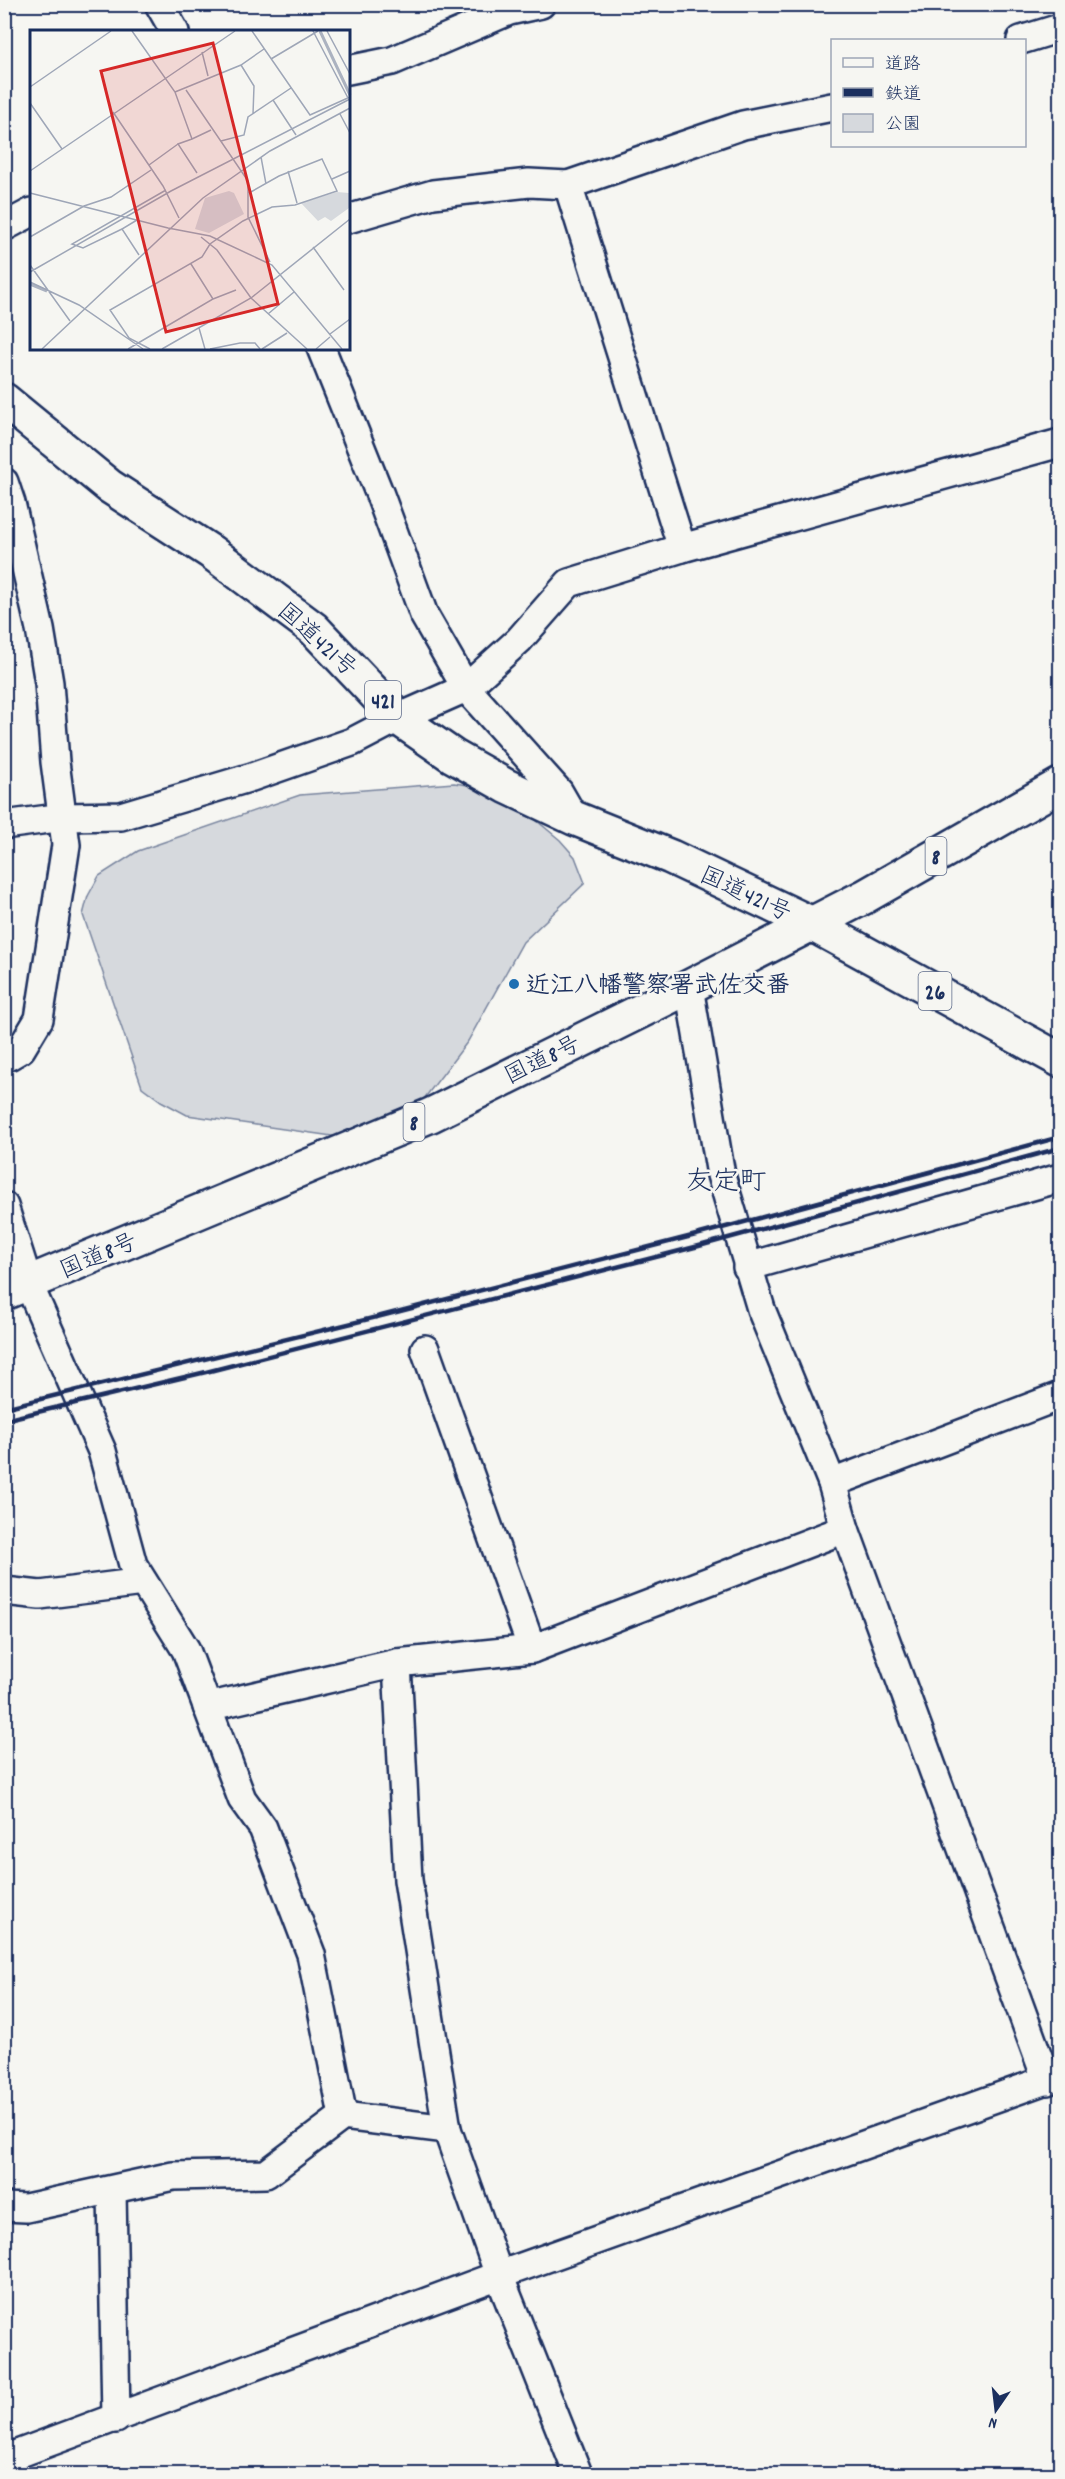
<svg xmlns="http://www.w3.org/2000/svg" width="1065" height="2479" font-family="Dekko,'Klee One',sans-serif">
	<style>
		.green { fill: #d6d9dd; stroke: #78849e; stroke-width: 1.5 }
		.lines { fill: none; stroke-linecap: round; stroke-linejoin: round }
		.minor-casing { stroke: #1b2f5e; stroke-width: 32 }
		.major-casing { stroke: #1b2f5e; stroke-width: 38 }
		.highway-casing { stroke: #1b2f5e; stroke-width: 38 }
		.minor { stroke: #f6f6f2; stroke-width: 27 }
		.major { stroke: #f6f6f2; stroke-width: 33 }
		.highway { stroke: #f6f6f2; stroke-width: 33 }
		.rail { stroke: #1b2f5e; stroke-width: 4.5 }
		.poi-dot { fill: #1f6fb2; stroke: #f6f6f2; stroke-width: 2 }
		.labels { text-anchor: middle; stroke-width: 5; stroke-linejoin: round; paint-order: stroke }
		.shield { fill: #f6f6f2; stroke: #5d6b8a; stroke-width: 1.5 }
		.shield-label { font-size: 22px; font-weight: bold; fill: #1b2f5e }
		.street-label { font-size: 24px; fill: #1b2f5e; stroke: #f6f6f2 }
		.poi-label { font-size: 24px; font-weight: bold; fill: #1b2f5e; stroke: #f6f6f2; text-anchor: start }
		.quarter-label { font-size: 27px; fill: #1b2f5e; stroke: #f6f6f2 }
		.inset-river { fill: none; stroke: #abb2c0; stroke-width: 3 }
		.inset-road { fill: none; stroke: #9ea6b7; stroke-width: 1.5 }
		.view { fill: #d62828; fill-opacity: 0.15; stroke: #d62828; stroke-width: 3 }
		.inset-edge { fill: none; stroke: #1b2f5e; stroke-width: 3 }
	</style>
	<rect width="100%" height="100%" fill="#f6f6f2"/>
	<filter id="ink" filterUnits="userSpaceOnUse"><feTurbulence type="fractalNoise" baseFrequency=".0167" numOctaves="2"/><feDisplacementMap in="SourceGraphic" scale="12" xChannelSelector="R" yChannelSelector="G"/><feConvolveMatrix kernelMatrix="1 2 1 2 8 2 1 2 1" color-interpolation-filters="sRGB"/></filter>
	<g filter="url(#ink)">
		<!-- green -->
		<path class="green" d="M454,783L482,787L514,802L560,840L575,857L585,883L523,942L468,1041L414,1112L372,1134L332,1136L187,1115L161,1101L142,1087L83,915L88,896L99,876L138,851L300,795Z"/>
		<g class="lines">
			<defs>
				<g id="minor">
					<path d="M159,4L175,32"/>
					<path d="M1021,40L1060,28"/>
					<path d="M348,70L392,61L509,11L541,4"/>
					<path d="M348,219L433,194L529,183L568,185"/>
					<path d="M4,227L32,212"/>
					<path d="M321,348L380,495L424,615L466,688L559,792L574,818"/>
					<path d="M4,482L11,503L40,629L49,683L55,762L66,845L39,1019L21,1049L9,1056H4"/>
					<path d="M682,548L568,185L743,125L832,107"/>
					<path d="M4,825L64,817L121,816L252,777L352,742L398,718L466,688L519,640L569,583L682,548L1060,443"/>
					<path d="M689,987L721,1175L761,1309L832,1483L845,1529L1047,2081"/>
					<path d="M4,1206L29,1285L102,1451L133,1565L186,1650L242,1799L263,1828L311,1954L343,2116"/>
					<path d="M747,1267L1060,1178"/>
					<path d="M425,1349L532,1649L397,1663L408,1880L447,2129L499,2275L578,2474"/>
					<path d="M832,1483L1060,1396"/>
					<path d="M4,1591L40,1595L143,1582"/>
					<path d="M532,1649L845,1529"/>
					<path d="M207,1707L397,1663"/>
					<path d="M112,2191L116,2419"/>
					<path d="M4,2207L26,2208L173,2176L266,2174L343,2116L447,2129"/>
					<path d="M4,2459L499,2275L1060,2075"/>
				</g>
				<path id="major" d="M810,923L1060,1060"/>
				<g id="highway">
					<path d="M4,400L109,486L211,552L314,629L398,718L453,756L506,786L574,818L671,857L810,923"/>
					<path d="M4,1293L431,1115L689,987L864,897L1060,785"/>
				</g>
			</defs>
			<!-- minor casing -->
			<use href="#minor" class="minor-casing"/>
			<!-- major casing -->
			<use href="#major" class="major-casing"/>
			<!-- highway casing -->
			<use href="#highway" class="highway-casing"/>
			<!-- minor -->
			<use href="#minor" class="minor"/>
			<!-- major -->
			<use href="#major" class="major"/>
			<!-- highway -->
			<use href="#highway" class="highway"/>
			<!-- rail -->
			<g class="rail">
				<path d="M4,1408L381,1316L696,1235L1060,1137"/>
				<path d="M4,1420L206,1372L699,1246L1060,1148"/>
			</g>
		</g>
	</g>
	<!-- markers -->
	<circle class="poi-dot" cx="514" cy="984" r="6"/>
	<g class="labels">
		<!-- shield labels -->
		<g class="shield">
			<rect x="365" y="681" width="36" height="38" rx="4.5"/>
			<rect x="925.5" y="837" width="21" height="38" rx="4.5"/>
			<rect x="918.5" y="972" width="33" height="38" rx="4.5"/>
			<rect x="403.5" y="1103" width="21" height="38" rx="4.5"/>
		</g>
		<g class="shield-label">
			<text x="383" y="708">421</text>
			<text x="936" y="864">8</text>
			<text x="935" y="999">26</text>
			<text x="414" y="1130">8</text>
		</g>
		<!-- street labels -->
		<g class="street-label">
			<text transform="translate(318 639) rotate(42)" y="8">国道421号</text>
			<text transform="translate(746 893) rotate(25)" y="8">国道421号</text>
			<text transform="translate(542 1059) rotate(-26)" y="8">国道8号</text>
			<text transform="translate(98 1255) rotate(-23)" y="8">国道8号</text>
		</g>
		<!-- poi labels -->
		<g class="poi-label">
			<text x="526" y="992">近江八幡警察署武佐交番</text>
		</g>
		<!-- quarter labels -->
		<g class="quarter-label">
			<text x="726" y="1189">友定町</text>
		</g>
	</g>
	<!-- overview -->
	<g transform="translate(30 30)">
		<rect width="320" height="320" fill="#f6f6f2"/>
		<path d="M199,161L204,163L214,184L179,203L165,199L175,168ZM307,162L319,163V178L301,191L295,187L288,191L271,173Z" fill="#d6d9dd"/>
		<path class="inset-river" d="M290,1L320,65M0,254L17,261"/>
		<path class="inset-road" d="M102,1L145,62L162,109L148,114L167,143M222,1L280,85L320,67M283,1L318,68M297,1L320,44M172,22L178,46M241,29L288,1M211,35L224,56L223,84M0,57L81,1M156,60L218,151V187L240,232M145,62L211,35L234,19M243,70L266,105M0,73L32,119M83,82L133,156L149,188M310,84L320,103M162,109L181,100M191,111L214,105L218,87L261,58M231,127L236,154M119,135L148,114M0,141L205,1M258,141L267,173M302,149L320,141M0,163L138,198M107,190L92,199L109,225M138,198L180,206L242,235L312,319M92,199L53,218L42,214L136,160M0,207L54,176L81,167L121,140M171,207L187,220L221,268L277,319M283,217L314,260M0,235L40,291M0,242L141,161L320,69M0,252L49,275L113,319M183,269L206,260M238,284L264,262M169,298L175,319M300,304L320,289M12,319L173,168L240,121L320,78M98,319L183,269L161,234M120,319L99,308L80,280L172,227L180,214L213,191L242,177L265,175L307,161L292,129L249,146L219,163M132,319L221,268L320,189M180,319L210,313H225L230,319M232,319L257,303M286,319L300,307"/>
		<path class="view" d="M183,13L248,274L136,302L71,41Z"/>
		<rect width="320" height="320" class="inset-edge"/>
	</g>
	<!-- margin -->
	<rect width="1065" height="2479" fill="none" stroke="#f6f6f2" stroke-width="24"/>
	<rect x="12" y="12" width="1041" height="2455" fill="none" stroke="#1b2f5e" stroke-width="2" filter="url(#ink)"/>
	<!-- legend -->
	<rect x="831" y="39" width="195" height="108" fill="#f6f6f2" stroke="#9ea6b7" stroke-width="1.5"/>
	<rect x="843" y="58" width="30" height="9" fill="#f6f6f2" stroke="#9ea6b7" stroke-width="1.5"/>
	<text x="885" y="69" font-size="18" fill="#1b2f5e">道路</text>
	<rect x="843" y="88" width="30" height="9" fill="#1b2f5e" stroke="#9ea6b7" stroke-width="1.5"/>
	<text x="885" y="99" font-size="18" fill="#1b2f5e">鉄道</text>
	<rect x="843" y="114" width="30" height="18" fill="#d6d9dd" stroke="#9ea6b7" stroke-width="1.5"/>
	<text x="885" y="129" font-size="18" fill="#1b2f5e">公園</text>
	<!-- north arrow -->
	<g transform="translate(996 2410) rotate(194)" stroke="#f6f6f2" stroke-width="4.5" paint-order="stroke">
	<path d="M0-4.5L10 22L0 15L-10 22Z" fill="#1b2f5e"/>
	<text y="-9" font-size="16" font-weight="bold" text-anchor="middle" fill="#1b2f5e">N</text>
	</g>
</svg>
